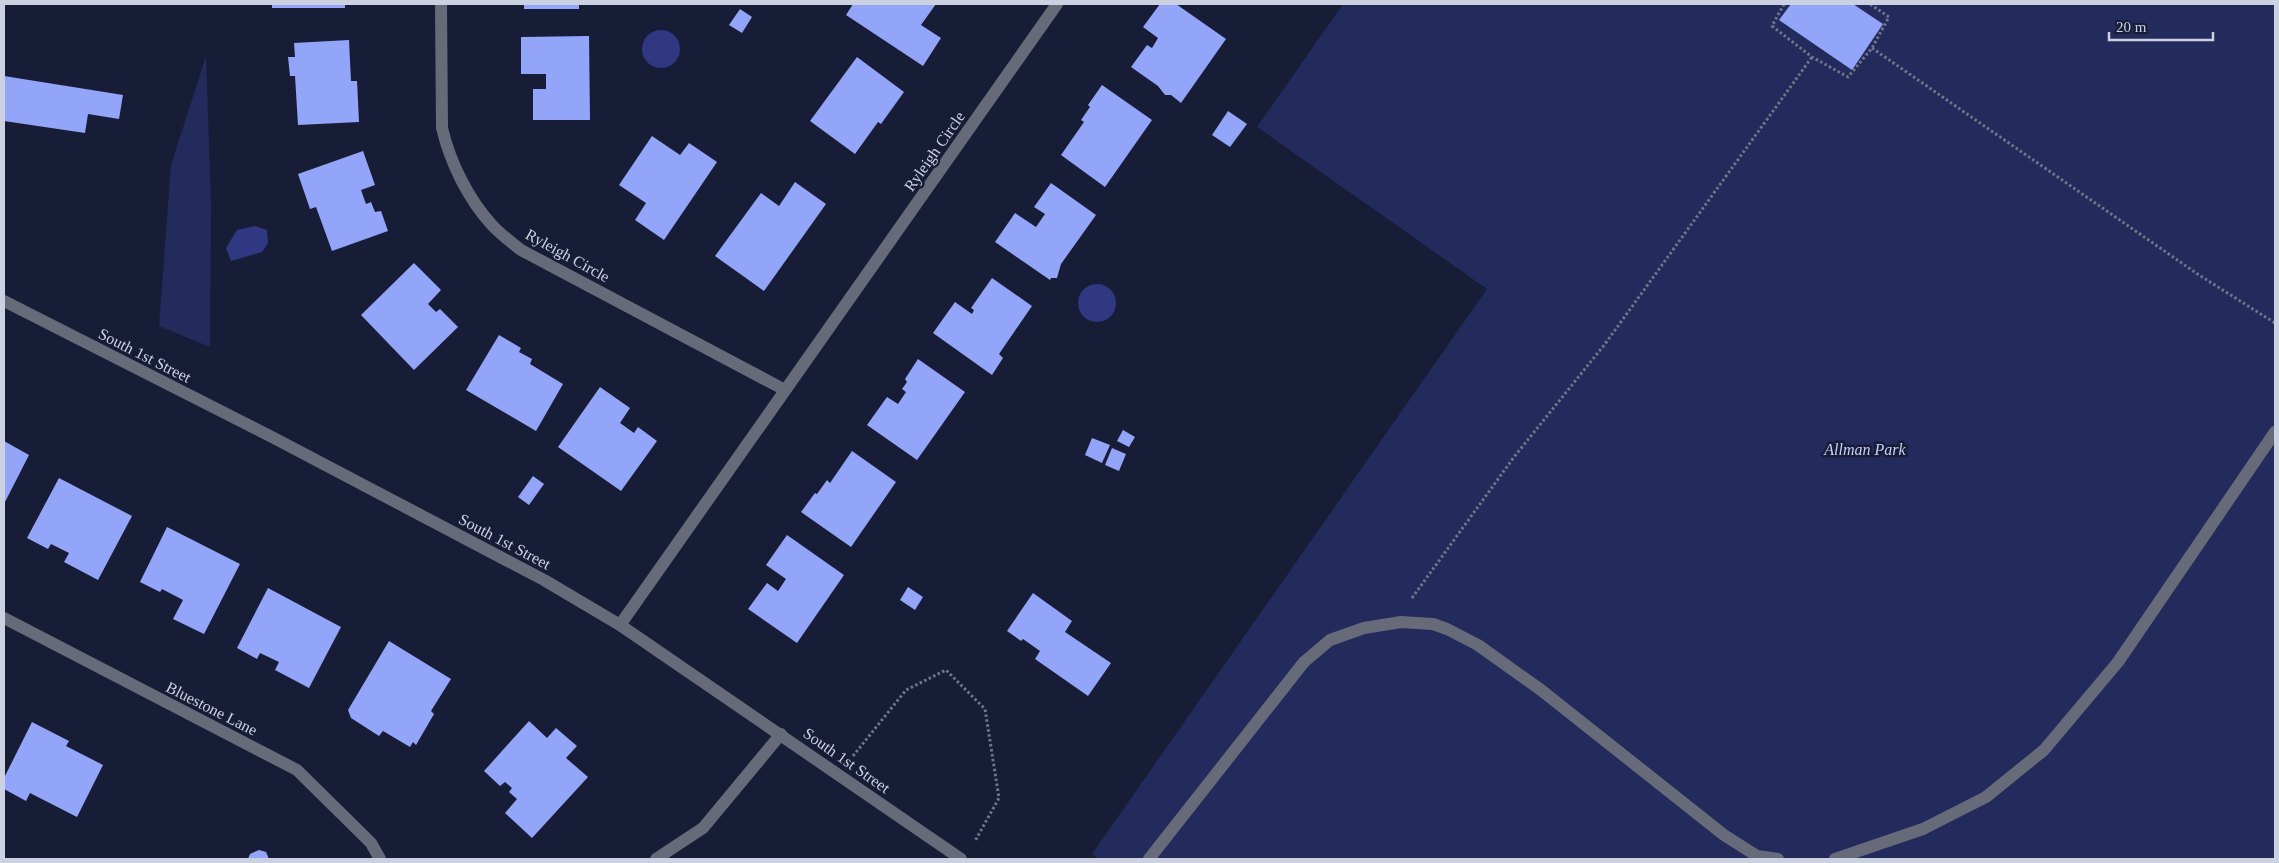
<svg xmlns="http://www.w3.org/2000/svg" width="2279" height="863" font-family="Georgia,serif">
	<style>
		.green { fill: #232a5c }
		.water { fill: #2f3881 }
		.building { fill: #93a5f8 }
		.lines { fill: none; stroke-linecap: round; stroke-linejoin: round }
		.path { stroke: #70758a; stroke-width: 3; stroke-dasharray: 2.5 2.5; stroke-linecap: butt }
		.minor { stroke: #676b79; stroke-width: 12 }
		.labels { text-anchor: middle; stroke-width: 5; stroke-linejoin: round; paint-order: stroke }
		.street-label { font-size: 16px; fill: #ccd1e2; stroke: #181d37 }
		.park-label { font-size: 16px; font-style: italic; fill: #c4cffa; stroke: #181d37 }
	</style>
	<rect width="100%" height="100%" fill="#181d37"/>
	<!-- green -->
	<g class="green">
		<path d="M1343,4H2275V859H1099L1092,854L1487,289L1257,127Z"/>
		<path d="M206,56L211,205L210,347L159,326L171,165Z"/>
	</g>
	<!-- water -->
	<g class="water">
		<circle cx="661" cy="49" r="19"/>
		<path d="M255,226L267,230L268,243L262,252L231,261L226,248L237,230Z"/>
		<circle cx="1097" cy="303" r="19"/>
	</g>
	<!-- building -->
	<g class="building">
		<rect x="272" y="4" width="73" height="4"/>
		<rect x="524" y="4" width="55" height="5"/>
		<path d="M853,4H936L921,25L941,38L923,66L846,15Z"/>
		<path d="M1160,4H1176L1226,39L1181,103L1171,95H1165L1158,86L1131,67L1147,45L1152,48L1158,38L1143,27Z"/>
		<path d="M1791,4H1853L1883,24L1852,70L1779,20Z"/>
		<path d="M740,9L752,17L742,33L729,25Z"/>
		<path d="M589,36L590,120H533V89H546V74H521V37Z"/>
		<path d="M349,40L351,81H357L359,122L298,125L295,76H290L288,57H295L294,43Z"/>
		<path d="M857,57L904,92L881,124L878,122L855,154L810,121Z"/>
		<path d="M4,76L123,95L119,119L88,114L85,133L4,121Z"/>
		<path d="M1102,85L1152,120L1105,187L1061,155L1084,122L1081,120L1090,107L1088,105Z"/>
		<path d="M1228,111L1247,124L1230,147L1212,135Z"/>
		<path d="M652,136L680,155L689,143L717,162L664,240L635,220L646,203L619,185Z"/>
		<path d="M363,151L375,185L361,190L366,204L371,202L375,212L381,211L388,231L332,251L316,207L310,209L298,174Z"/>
		<path d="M795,182L826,204L764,291L715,256L761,193L779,206Z"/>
		<path d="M1051,183L1096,215L1061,264L1057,278H1051L1050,280L995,242L1015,213L1036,227L1045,214L1034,207Z"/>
		<path d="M414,263L441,290L428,304L436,312L440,309L458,327L414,370L361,315Z"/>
		<path d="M992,278L1032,306L999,354L1003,358L992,375L933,333L955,302L972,314L974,310L971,308Z"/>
		<path d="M499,335L521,348L519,352L532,359L530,364L563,384L536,431L466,390Z"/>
		<path d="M918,359L965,392L917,460L867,425L887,397L898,404L906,392L902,389L907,382L905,379Z"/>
		<path d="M600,387L630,408L620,423L634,433L638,427L657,441L621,491L558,447Z"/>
		<path d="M1123,430L1135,437L1129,447L1117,441Z"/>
		<path d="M1092,438L1110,445L1102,463L1085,455Z"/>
		<path d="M4,441L29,455L4,504Z"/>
		<path d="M1112,448L1126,454L1119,471L1105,465Z"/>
		<path d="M852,451L896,482L851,547L801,512L815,493L817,494L827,480L830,483Z"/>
		<path d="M533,476L544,484L529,505L518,497Z"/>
		<path d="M59,478L132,516L98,580L64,562L69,553L51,544L48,549L27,538Z"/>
		<path d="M167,527L240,564L204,634L173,619L183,600L162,589L160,592L140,582Z"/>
		<path d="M787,535L844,575L797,643L748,609L767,583L778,591L786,579L766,565Z"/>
		<path d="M908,587L923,597L915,610L900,600Z"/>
		<path d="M268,588L341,627L309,688L275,670L279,662L260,653L257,659L237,648Z"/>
		<path d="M1033,593L1072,621L1065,632L1111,663L1088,696L1035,659L1040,651L1023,639L1021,641L1007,631Z"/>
		<path d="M389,641L451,679L431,711L434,714L416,745L413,742L410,747L383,731L379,736L351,718L348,710Z"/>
		<path d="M529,721L547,738L556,728L577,746L566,758L588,777L532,838L505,813L517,799L509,792L512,788L505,782L500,786L484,771Z"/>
		<path d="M32,722L69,741L66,746L103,765L77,817L30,793L26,801L4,789V778Z"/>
		<path d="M259,850L266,852L269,859H248L250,854Z"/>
	</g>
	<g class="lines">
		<!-- path -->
		<g class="path">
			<path d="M1784,4L1772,26L1812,57L1848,77L1872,48L1889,17L1870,4"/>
			<path d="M1872,48L2199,275L2275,323"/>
			<path d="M1412,598L1514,457L1605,344L1812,57"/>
			<path d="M853,756L906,690L946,670L985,709L999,798L975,841"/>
		</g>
		<!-- minor -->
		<g class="minor">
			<path d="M441,4L442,128C450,162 468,199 492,225C500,234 511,242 521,250L785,390"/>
			<path d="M4,301L272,437L544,580L620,625L961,859"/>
			<path d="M4,618L297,770L371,843L380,859"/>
			<path d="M620,625L1057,4"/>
			<path d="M656,859L703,828L781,734"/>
			<path d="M1149,859L1304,662L1330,640L1364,628L1401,622L1433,624L1447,629L1478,645L1541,690L1724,835L1757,856L1778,859"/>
			<path d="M1835,859L1923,829L1986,797L2044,750L2118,662L2275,432"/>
		</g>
	</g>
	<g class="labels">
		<!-- street labels -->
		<g class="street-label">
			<text transform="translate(934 151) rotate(-55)" y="6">Ryleigh Circle</text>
			<text transform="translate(568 255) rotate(29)" y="6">Ryleigh Circle</text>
			<text transform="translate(145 355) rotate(27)" y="6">South 1st Street</text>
			<text transform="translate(505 541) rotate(28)" y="6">South 1st Street</text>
			<text transform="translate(212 708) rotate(27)" y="6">Bluestone Lane</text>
			<text transform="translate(847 760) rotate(35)" y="6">South 1st Street</text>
		</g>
		<!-- park labels -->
		<g class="park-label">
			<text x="1865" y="455">Allman Park</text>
		</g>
	</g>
	<!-- border -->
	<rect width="2279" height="863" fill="none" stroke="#ccd1e2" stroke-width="10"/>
	<!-- scale -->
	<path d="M2109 32v8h104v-8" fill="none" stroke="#ccd1e2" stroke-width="2.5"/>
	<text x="2116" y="32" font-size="15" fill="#ccd1e2" stroke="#181d37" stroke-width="4" paint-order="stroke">20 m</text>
</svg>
